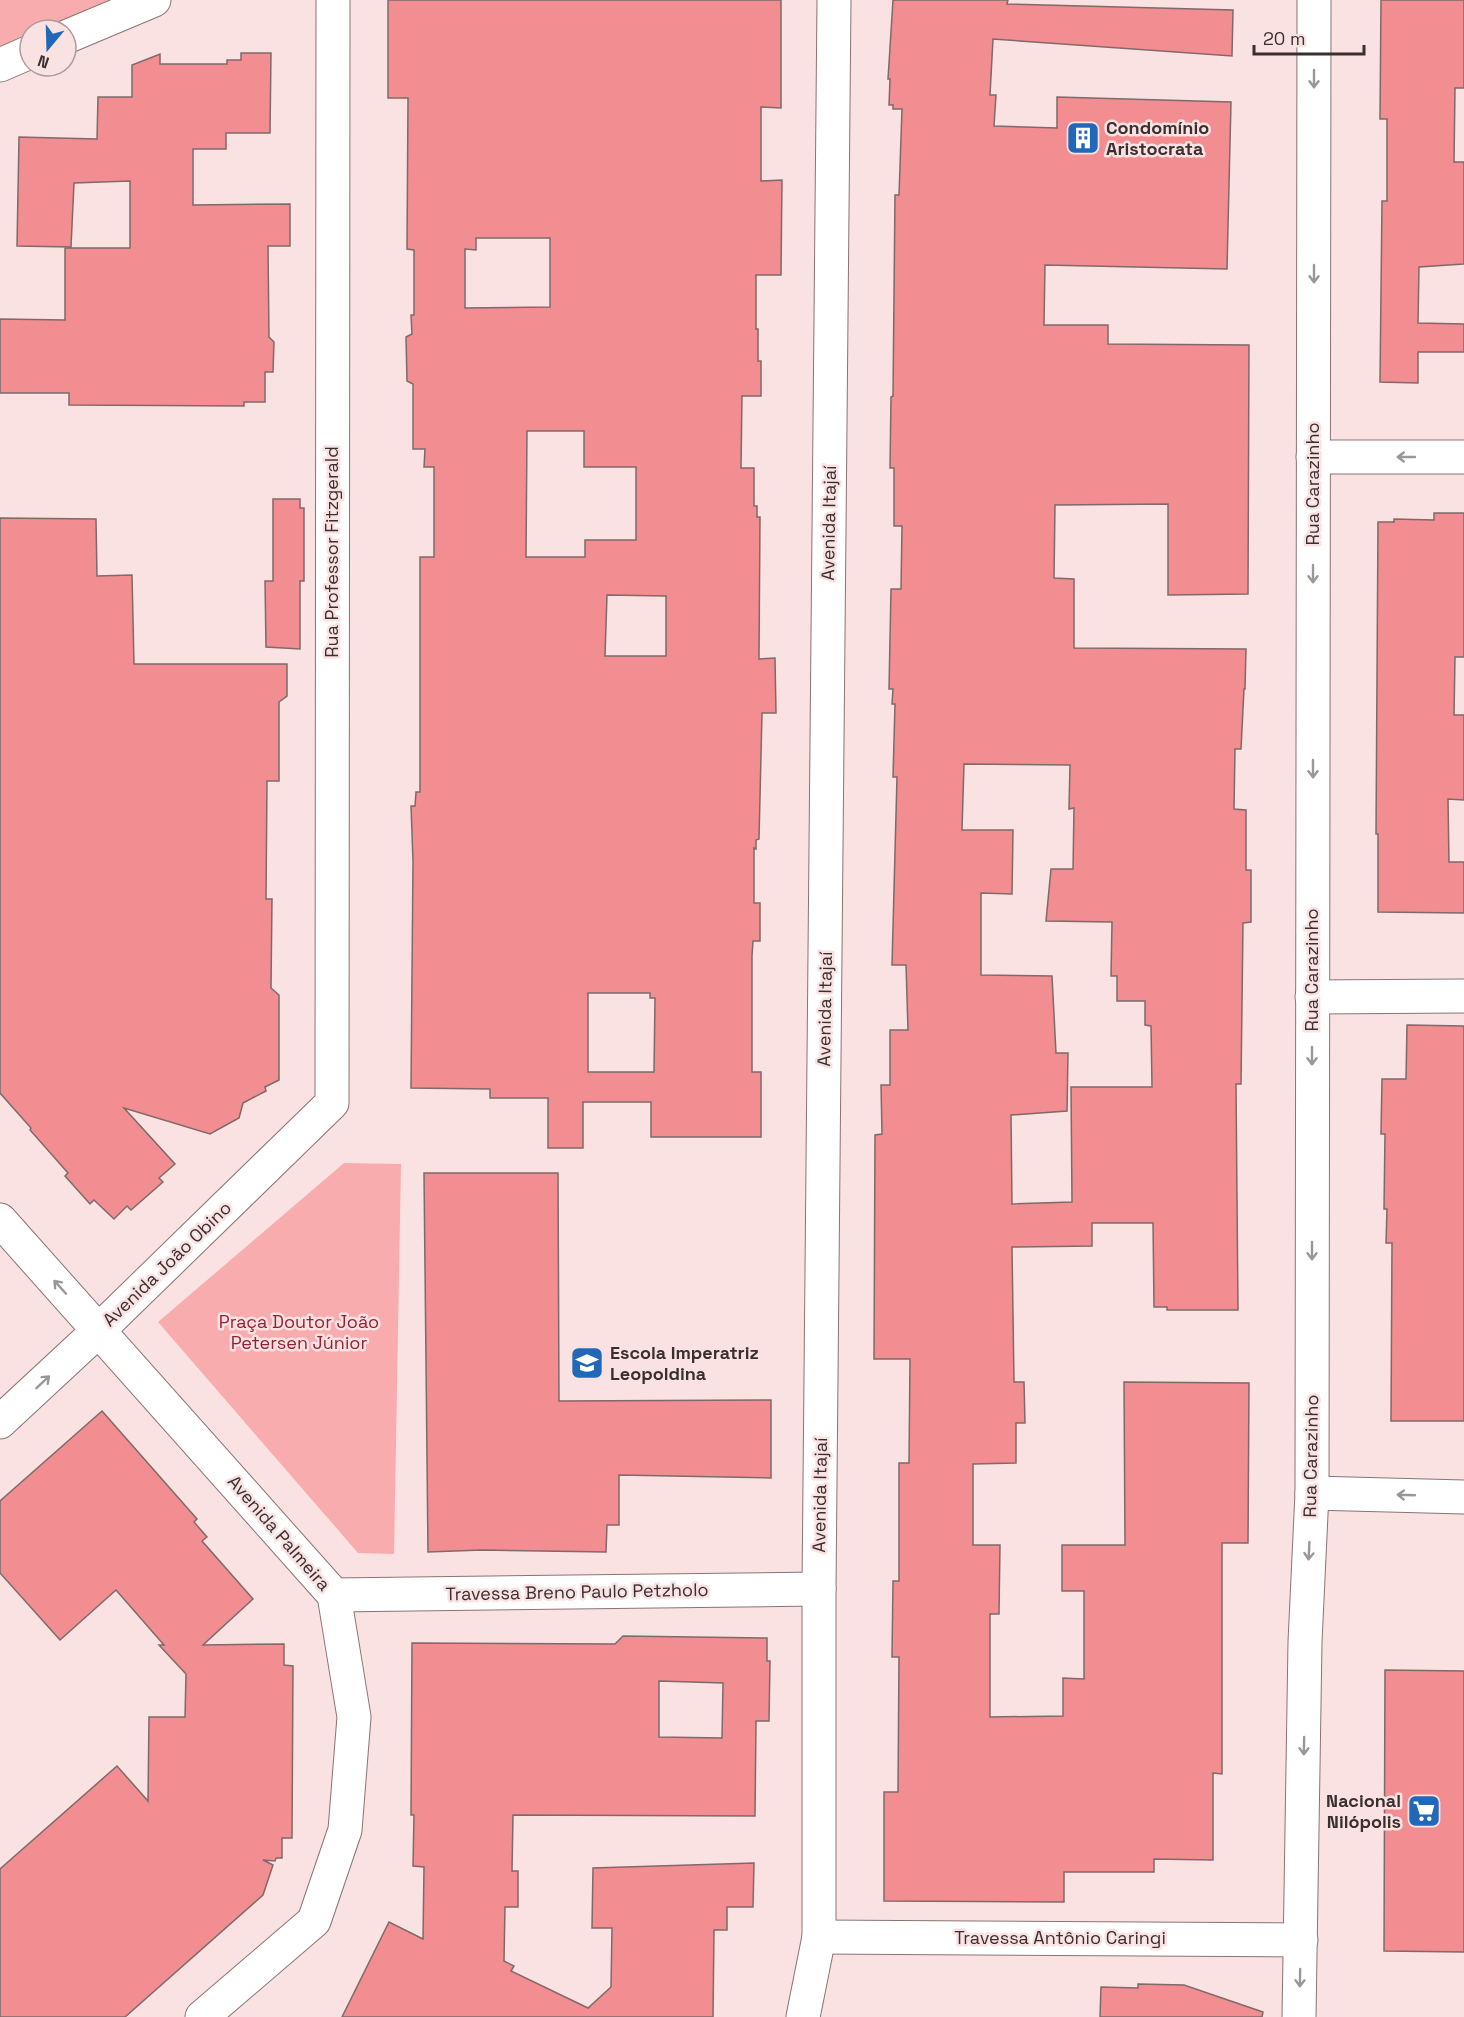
<svg xmlns="http://www.w3.org/2000/svg" width="1464" height="2017" font-family="'Space Grotesk',sans-serif">
	<style>
		.green { fill: #f9acad }
		.building { fill: #f28d91; stroke: #7f6969; stroke-width: 1.5; fill-rule: evenodd }
		.lines { fill: none; stroke-linecap: round; stroke-linejoin: round }
		.minor-casing { stroke: #8a7373; stroke-width: 35 }
		.tertiary-casing { stroke: #8a7373; stroke-width: 35 }
		.minor { stroke: #fff; stroke-width: 33 }
		.tertiary { stroke: #fff; stroke-width: 33 }
		.oneway { stroke: #9c9797 }
		.labels { text-anchor: middle; stroke-width: 5; stroke-linejoin: round; paint-order: stroke }
		.poi-label { font-size: 18px; font-weight: bold; fill: #392f2f; stroke: #fbe2e2; text-anchor: start }
		.street-label { font-size: 18px; fill: #392f2f; stroke: #fbe2e2 }
		.park-label { font-size: 18px; fill: #952032; stroke: #fbe2e2 }
	</style>
	<rect width="100%" height="100%" fill="#fbe2e2"/>
	<!-- green -->
	<g class="green">
		<path d="M0,0H136L64,30H30V44L0,57Z"/>
		<path d="M344,1163L401,1164L394,1554L358,1553L158,1322Z"/>
	</g>
	<!-- building -->
	<g class="building">
		<path d="M388,0H781V108L761,107V181L782,180L781,275H756V329H758V361H761V396H742L741,468H754V506H757V517H760L759,659L775,658L776,713H762L759,839L756,840V849L754,848V903H760V941H753L752,956V1072H761V1137H651V1102H583V1148H548V1098H490V1089L411,1088L413,861L411,806H415L416,792H420V557H434V467H424L425,449H413V384L407,381L406,337L412,334L411,315H414V250L407,249L408,98H388ZM476,238H550V307L465,308V249L476,250ZM527,431H584V467H636V540H585V557H526ZM607,595L666,596V656H605ZM588,993H650V998H655L654,1072H588Z"/>
		<path d="M893,0H1008L1007,4L1233,10L1232,56L993,39L990,95H996L994,126L1057,128V97L1231,102L1227,269L1045,265L1044,325H1108V344L1249,345L1248,594L1168,595V504L1055,505L1054,578L1074,579V648L1246,649L1245,689H1244L1241,749H1235L1234,809L1246,810V870H1251V922L1243,923L1241,1084H1236L1238,1310H1167V1307H1154L1153,1223H1092V1246L1012,1247L1014,1382H1024L1025,1423H1016V1463L973,1464V1545H1000L999,1614H990V1717L1063,1716V1678L1084,1679V1591H1062V1545H1125L1124,1382L1249,1383L1248,1543H1222V1774L1213,1773V1860L1154,1859V1872H1064V1902L884,1901V1792H898L899,1657H892L893,1581H899V1463H909L910,1359H874L875,1135L882,1134L881,1085H890V1030H908L906,965H892L897,777H893L895,704H892L893,689H889L891,589H901L902,526H894V468H890L891,397L893,396L895,195H899L902,109H893V105H889L890,79H888ZM964,764L1070,765L1069,809L1074,808L1073,869H1051L1046,921L1112,922L1111,976H1117V1001H1145V1025L1151,1026L1152,1087H1071L1072,1202L1012,1204L1011,1115L1067,1111L1068,1053H1056L1052,976L981,975V893L1012,894L1013,830H962Z"/>
		<path d="M1381,0H1464V88H1455L1454,162H1464V264L1419,267L1418,323L1464,324V352H1418V383L1380,382L1382,201H1387V119H1380Z"/>
		<path d="M241,53H271L270,133H226V149H193V205L290,204V246H268L269,337L274,342L273,372H265V402H244V406L69,405V393H0V319L65,320V248H130V181L74,183L71,247L17,246L19,137L97,139L98,97H132V65L160,54V64H227V60H241Z"/>
		<path d="M273,499H300V508H304V581H300V649L266,647L265,581H273Z"/>
		<path d="M1434,513H1464V657H1455L1454,715H1464V800L1448,799L1449,862H1464V913L1378,912V834H1376L1378,522H1394V519L1434,520Z"/>
		<path d="M0,518L96,519L97,576L132,575L134,664H287V696L279,702V781H267L266,899H272L271,988L279,995V1080L265,1087L266,1091L243,1103L239,1118L210,1134L124,1108L175,1164L159,1178L163,1182L131,1210L127,1206L114,1219L94,1200L90,1204L65,1176L68,1173L30,1130L31,1128L0,1093Z"/>
		<path d="M1407,1025L1464,1026V1421H1391L1392,1243H1386L1387,1209H1384L1385,1134H1381L1382,1079H1406Z"/>
		<path d="M424,1173H558L559,1401L771,1400V1478L619,1475V1525H607L606,1552L482,1550L428,1552Z"/>
		<path d="M102,1411L197,1519L194,1522L207,1537L202,1541L253,1599L203,1645L284,1644V1665L293,1666L292,1838H282V1858H276L275,1861L263,1860L273,1865L263,1895L125,2017H0V1869L117,1766L148,1801L149,1717H185L186,1674L159,1645H164L116,1590L60,1640L0,1573V1501Z"/>
		<path d="M623,1636L767,1638V1661H770L769,1721H756L755,1816L513,1815L512,1871H518V1907H505L504,1961L514,1966L511,1971L588,2008L611,1987L612,1928H592L593,1868L754,1863L753,1907H727V1930H714L713,2017H342L389,1922L423,1939L424,1867L413,1866L414,1815H411L412,1643L615,1644ZM659,1681L723,1683L722,1738L659,1737Z"/>
		<path d="M1385,1670L1464,1671V1952L1384,1951Z"/>
		<path d="M1138,1984L1184,1985L1263,2012L1262,2017H1100L1101,1987L1138,1988Z"/>
	</g>
	<g class="lines">
		<defs>
			<g id="minor">
				<path d="M66,37L154,0"/>
				<path d="M0,65L30,52"/>
				<path d="M1313,457H1464"/>
				<path d="M1312,997L1464,996"/>
				<path d="M99,1330L332,1103L333,0"/>
				<path d="M1312,1493L1464,1497"/>
				<path d="M334,1595L819,1589"/>
				<path d="M819,1937L1301,1940"/>
				<path d="M803,2017L819,1937V1589L834,0"/>
			</g>
			<g id="tertiary">
				<path d="M0,1220L334,1595L354,1717L345,1830L314,1921L202,2017"/>
				<path d="M0,1422L99,1330"/>
				<path d="M1299,2017L1305,1642L1312,1493L1314,0"/>
			</g>
		</defs>
		<!-- minor casing -->
		<use href="#minor" class="minor-casing"/>
		<!-- tertiary casing -->
		<use href="#tertiary" class="tertiary-casing"/>
		<!-- minor -->
		<use href="#minor" class="minor"/>
		<!-- tertiary -->
		<use href="#tertiary" class="tertiary"/>
	</g>
	<!-- one-way arrows -->
	<defs><path id="oneway-shaft" d="M-6 0H5M1.5-3L5.5 0L1.5 3" fill="none" stroke-width="1.6" stroke-linecap="round" stroke-linejoin="round" transform="scale(1.5)"/></defs>
	<g class="oneway">
		<use href="#oneway-shaft" transform="translate(1314 79) rotate(90)"/>
		<use href="#oneway-shaft" transform="translate(1314 274) rotate(90)"/>
		<use href="#oneway-shaft" transform="translate(1406 457) rotate(180)"/>
		<use href="#oneway-shaft" transform="translate(1313 574) rotate(90)"/>
		<use href="#oneway-shaft" transform="translate(1313 769) rotate(90)"/>
		<use href="#oneway-shaft" transform="translate(1312 1056) rotate(90)"/>
		<use href="#oneway-shaft" transform="translate(1312 1251) rotate(90)"/>
		<use href="#oneway-shaft" transform="translate(60 1287) rotate(-132)"/>
		<use href="#oneway-shaft" transform="translate(43 1382) rotate(-43)"/>
		<use href="#oneway-shaft" transform="translate(1406 1495) rotate(-178)"/>
		<use href="#oneway-shaft" transform="translate(1309 1551) rotate(93)"/>
		<use href="#oneway-shaft" transform="translate(1304 1746) rotate(91)"/>
		<use href="#oneway-shaft" transform="translate(1300 1978) rotate(91)"/>
	</g>
	<!-- icons -->
	<defs>
		<symbol id="building-square" viewBox="-11 -11 22 22"><rect x="-9" y="-9" width="18" height="18" rx="4" fill="#2268b8" stroke="#fbe2e2"/><path d="M-4-6H4V6H1V3H-1V6H-4ZM-2.5-4.3h1.7v1.8h-1.7ZM.8-4.3h1.7v1.8H.8ZM-2.5-1h1.7V.8h-1.7ZM.8-1h1.7V.8H.8Z" fill="#fff"/></symbol>
		<symbol id="school-square" viewBox="-11 -11 22 22"><rect x="-9" y="-9" width="18" height="18" rx="4" fill="#2268b8" stroke="#fbe2e2"/><path d="M0-5L7-2L0 1L-7-2ZM-4 1L0 2.5L4 1V4Q0 6-4 4Z" fill="#fff"/></symbol>
		<symbol id="supermarket-square" viewBox="-11 -11 22 22"><rect x="-9" y="-9" width="18" height="18" rx="4" fill="#2268b8" stroke="#fbe2e2"/><path d="M-6-5.5h2.5l.6 2H6L4.5 2H-2.5L-4.4-4H-6ZM-1.5 3.2a1.3 1.3 0 1 0 .1 0ZM3 3.2a1.3 1.3 0 1 0 .1 0Z" fill="#fff"/></symbol>
	</defs>
	<g fill-rule="evenodd">
		<use href="#building-square" x="1064" y="119" width="38" height="38"/>
		<use href="#school-square" x="568" y="1344" width="38" height="38"/>
		<use href="#supermarket-square" x="1405" y="1792" width="38" height="38"/>
	</g>
	<g class="labels">
		<!-- poi labels -->
		<g class="poi-label">
			<text x="1106" y="134">Condomínio<tspan x="1106" dy="21">Aristocrata</tspan></text>
			<text x="610" y="1359">Escola Imperatriz<tspan x="610" dy="21">Leopoldina</tspan></text>
			<text x="1401" y="1807" text-anchor="end">Nacional<tspan x="1401" dy="21">Nilópolis</tspan></text>
		</g>
		<!-- street labels -->
		<g class="street-label">
			<text transform="translate(1313 484) rotate(-90)" y="6">Rua Carazinho</text>
			<text transform="translate(829 523) rotate(-89)" y="6">Avenida Itajaí</text>
			<text transform="translate(332 552) rotate(-90)" y="6">Rua Professor Fitzgerald</text>
			<text transform="translate(1312 970) rotate(-90)" y="6">Rua Carazinho</text>
			<text transform="translate(825 1009) rotate(-89)" y="6">Avenida Itajaí</text>
			<text transform="translate(167 1264) rotate(-44)" y="6">Avenida João Obino</text>
			<text transform="translate(1311 1456) rotate(-89)" y="6">Rua Carazinho</text>
			<text transform="translate(820 1495) rotate(-89)" y="6">Avenida Itajaí</text>
			<text transform="translate(279 1533) rotate(49)" y="6">Avenida Palmeira</text>
			<text transform="translate(577 1592) rotate(-1)" y="6">Travessa Breno Paulo Petzholo</text>
			<text x="1060" y="1944">Travessa Antônio Caringi</text>
		</g>
		<!-- park labels -->
		<g class="park-label">
			<text x="299" y="1328">Praça Doutor João<tspan x="299" dy="21">Petersen Júnior</tspan></text>
		</g>
	</g>
	<!-- north arrow -->
	<g transform="translate(48 48) rotate(199)"><circle r="28" fill="#fbe2e2" stroke="#ad9a9a" stroke-width="1.5"/>
	<path d="M0-4.5L10 22L0 15L-10 22Z" fill="#2268b8"/>
	<text y="-9" font-size="16" font-weight="bold" text-anchor="middle" fill="#392f2f">N</text>
	</g>
	<!-- scale -->
	<path d="M1254 45v9h110v-9" fill="none" stroke="#392f2f" stroke-width="3"/>
	<text x="1263" y="45" font-size="18" fill="#392f2f" stroke="#fbe2e2" stroke-width="4.5" paint-order="stroke">20 m</text>
</svg>
